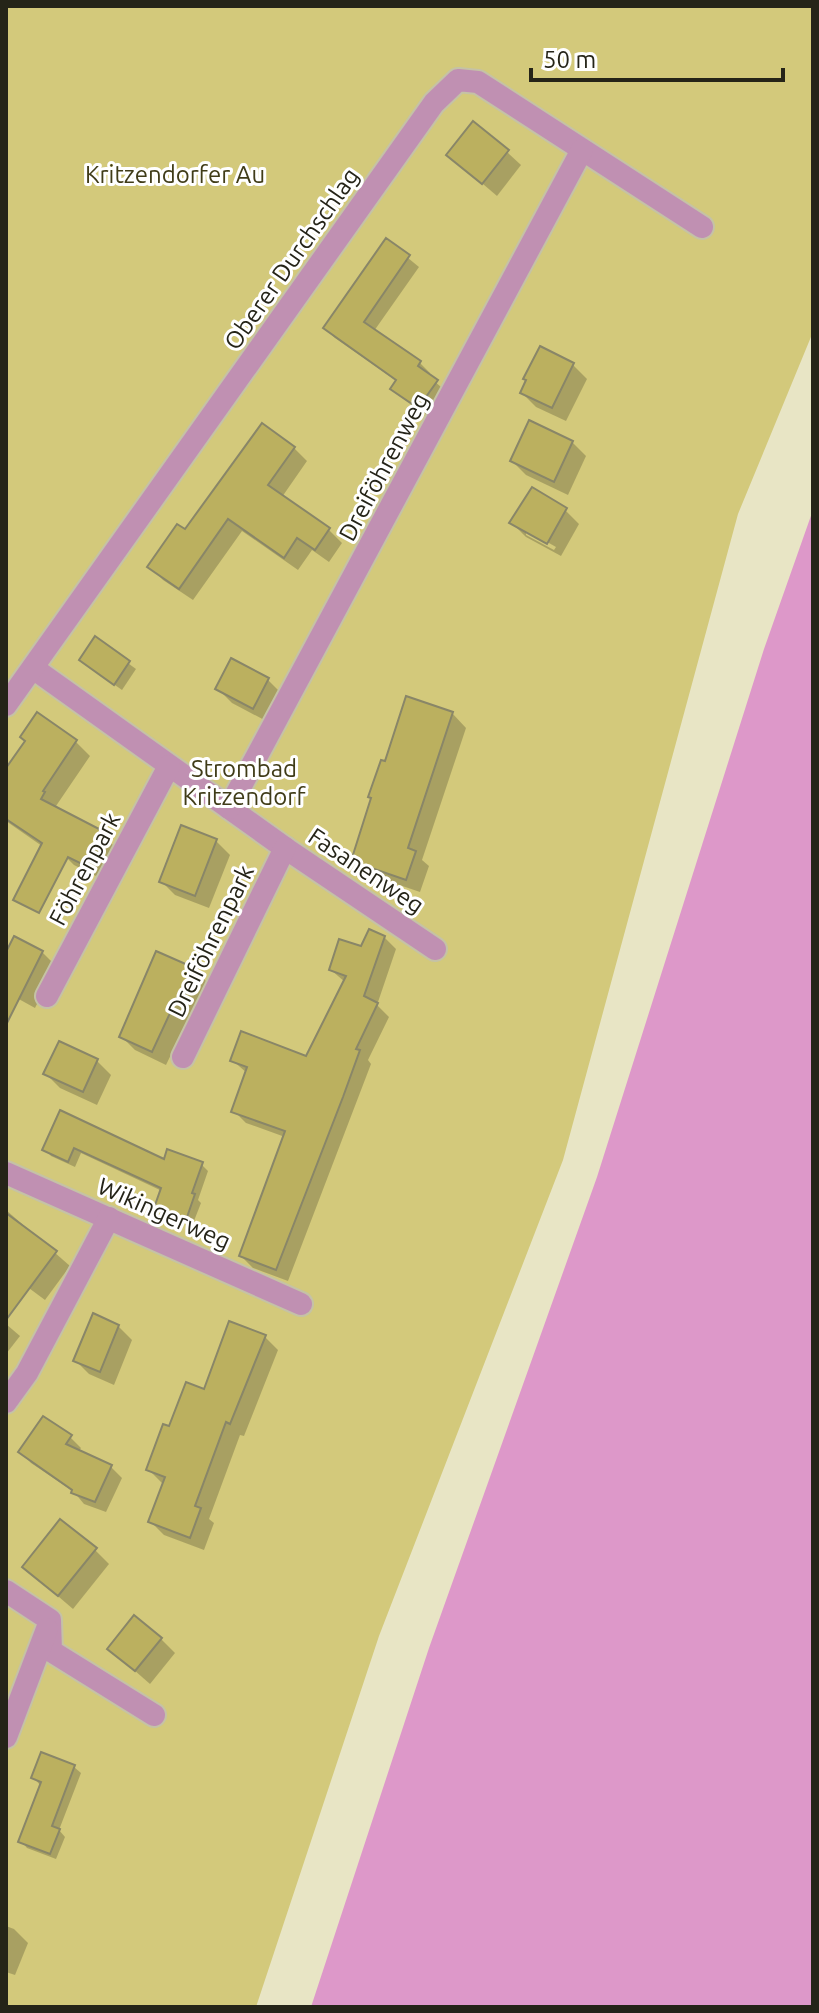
<svg xmlns="http://www.w3.org/2000/svg" width="819" height="2013" font-family="Ubuntu,sans-serif">
	<style>
		.green { fill: #d3c97b }
		.water { fill: #dd98c9 }
		.shadow { fill: #0003; fill-rule: evenodd }
		.building { fill: #bbb05f; stroke: #898668; stroke-width: 2 }
		.lines { fill: none; stroke-linecap: round; stroke-linejoin: round }
		.minor-casing { stroke: #c5c2a6; stroke-width: 26 }
		.minor { stroke: #c090b2; stroke-width: 22 }
		.labels { text-anchor: middle; stroke-width: 6; stroke-linejoin: round; paint-order: stroke }
		.park-label { font-size: 24px; fill: #403c18; stroke: #fff }
		.street-label { font-size: 24px; fill: #252418; stroke: #fff }
	</style>
	<rect width="100%" height="100%" fill="#e8e5c5"/>
	<!-- green -->
	<path class="green" d="M6,6H813V332L738,514L563,1160L379,1636L256,2007H6Z"/>
	<!-- water -->
	<path class="water" d="M813,510V2007H311L429,1648L597,1177L764,649Z"/>
	<!-- shadow -->
	<g class="shadow">
		<path d="M507,152L521,165L497,196L449,155Z"/>
		<path d="M386,240L419,267L374,331L420,363L430,373L428,376L447,392L429,417L393,388L398,382L335,338L325,328Z"/>
		<path d="M541,349L573,365L587,379L566,421L536,407L522,393Z"/>
		<path d="M572,442L586,456L568,495L526,475L512,461Z"/>
		<path d="M294,448L307,461L282,497L329,530L342,543L329,562L312,550L298,570L242,531L193,600L163,580L150,566L185,532Z"/>
		<path d="M565,510L579,524L561,556L526,537L512,523ZM526,530L556,547L554,550L526,535Z"/>
		<path d="M95,639L136,669L122,690L88,666Z"/>
		<path d="M268,680L282,694L268,722L232,703L218,689Z"/>
		<path d="M452,713L466,728L422,860L429,866L420,892L367,874L353,860L386,764Z"/>
		<path d="M38,714L76,742L90,756L56,806L100,832L114,846L98,877L74,865L60,851L52,853L6,821V772L27,741Z"/>
		<path d="M216,841L230,855L209,908L175,895L161,881Z"/>
		<path d="M384,937L396,949L377,1005L389,1017L368,1060L371,1064L288,1281L253,1268L241,1256L285,1137L246,1123L234,1111L247,1073L232,1060L307,1058L345,982L331,970L362,948Z"/>
		<path d="M42,952L56,966L35,1008L6,992V956Z"/>
		<path d="M196,971L210,985L197,1013L192,1011L166,1065L135,1050L121,1036Z"/>
		<path d="M97,1061L111,1075L97,1105L60,1088L46,1074Z"/>
		<path d="M61,1112L165,1162L201,1164L208,1171L198,1200L201,1203L192,1226L162,1214L156,1208L162,1191L81,1153L75,1167L51,1156L45,1149Z"/>
		<path d="M6,1210L70,1266L45,1300L6,1271Z"/>
		<path d="M6,1324L20,1336L6,1354Z"/>
		<path d="M118,1326L132,1340L114,1385L89,1374L75,1360Z"/>
		<path d="M264,1336L278,1350L244,1436L240,1435L209,1519L214,1523L204,1550L164,1535L150,1521L164,1485L149,1470L170,1429L205,1391Z"/>
		<path d="M70,1437L81,1448L78,1452L111,1467L122,1478L106,1512L84,1504L74,1492L31,1463L21,1452Z"/>
		<path d="M95,1550L109,1564L73,1609L24,1567Z"/>
		<path d="M161,1639L175,1653L150,1684L110,1649Z"/>
		<path d="M74,1767L81,1773L59,1830L65,1837L56,1859L27,1848L21,1841L40,1785L34,1778Z"/>
		<path d="M6,1926L14,1929L28,1943L15,1975L6,1972Z"/>
	</g>
	<!-- building -->
	<g class="building">
		<path d="M473,121L509,150L482,184L446,155Z"/>
		<path d="M386,238L410,255L364,322L421,361L418,366L438,380L418,408L390,389L396,380L323,328Z"/>
		<path d="M540,346L574,363L552,408L520,393L526,380L523,379Z"/>
		<path d="M529,420L573,441L554,482L510,461Z"/>
		<path d="M262,423L295,447L268,485L330,528L315,550L297,538L284,558L228,519L179,589L147,567L177,524L185,529Z"/>
		<path d="M532,487L567,508L547,544L509,523Z"/>
		<path d="M95,636L130,661L114,685L79,660Z"/>
		<path d="M231,658L269,678L253,709L215,689Z"/>
		<path d="M406,696L453,712L408,848L416,851L406,880L351,861L371,798L368,797L381,760L385,761Z"/>
		<path d="M37,712L77,740L43,791L45,792L41,799L101,830L84,865L68,857L39,913L13,900L42,843L6,819V768L25,741L20,737Z"/>
		<path d="M181,825L217,839L195,896L159,882Z"/>
		<path d="M369,929L385,936L364,996L378,1003L356,1049L360,1050L343,1097L276,1270L239,1256L285,1131L231,1112L247,1067L230,1061L241,1031L306,1056L346,976L329,970L339,939L361,946Z"/>
		<path d="M14,936L43,951L6,1025V952Z"/>
		<path d="M156,951L197,969L182,1000L177,998L152,1052L119,1037Z"/>
		<path d="M59,1041L98,1059L83,1092L43,1074Z"/>
		<path d="M60,1110L164,1159L167,1149L203,1162L192,1193L195,1194L186,1220L154,1208L161,1188L74,1148L68,1162L42,1150Z"/>
		<path d="M6,1213L57,1251L6,1320Z"/>
		<path d="M93,1313L119,1325L100,1372L73,1361Z"/>
		<path d="M229,1321L266,1335L230,1424L226,1422L195,1506L201,1508L190,1538L148,1522L165,1477L146,1470L163,1424L169,1426L186,1382L204,1389Z"/>
		<path d="M43,1416L72,1435L66,1444L112,1465L95,1502L71,1493L72,1490L18,1452Z"/>
		<path d="M60,1519L97,1548L58,1596L22,1567Z"/>
		<path d="M134,1615L162,1638L135,1671L107,1649Z"/>
		<path d="M41,1752L75,1765L52,1826L60,1829L50,1854L18,1842L41,1782L31,1778Z"/>
	</g>
	<g class="lines">
		<defs>
			<g id="minor">
				<path d="M33,668L285,848L435,949"/>
				<path d="M6,705L434,103L458,80L478,82L702,227"/>
				<path d="M229,808L582,150"/>
				<path d="M47,996L169,766"/>
				<path d="M183,1057L285,848"/>
				<path d="M6,1173L301,1304"/>
				<path d="M6,1402L27,1373L109,1218"/>
				<path d="M6,1591L50,1620L51,1651L154,1715"/>
				<path d="M6,1737L47,1629"/>
			</g>
		</defs>
		<!-- minor casing -->
		<use href="#minor" class="minor-casing"/>
		<!-- minor -->
		<use href="#minor" class="minor"/>
	</g>
	<g class="labels">
		<!-- park labels -->
		<g class="park-label">
			<text x="175" y="183">Kritzendorfer Au</text>
			<text x="244" y="777">Strombad<tspan x="244" dy="28">Kritzendorf</tspan></text>
		</g>
		<!-- street labels -->
		<g class="street-label">
			<text transform="translate(292 259) rotate(-55)" y="8">Oberer Durchschlag</text>
			<text transform="translate(384 467) rotate(-62)" y="8">Dreiföhrenweg</text>
			<text transform="translate(85 869) rotate(-62)" y="8">Föhrenpark</text>
			<text transform="translate(366 871) rotate(34)" y="8">Fasanenweg</text>
			<text transform="translate(211 941) rotate(-64)" y="8">Dreiföhrenpark</text>
			<text transform="translate(164 1214) rotate(24)" y="8">Wikingerweg</text>
		</g>
	</g>
	<!-- border -->
	<rect width="819" height="2013" fill="none" stroke="#252418" stroke-width="16"/>
	<!-- scale -->
	<path d="M531 68v12h252v-12" fill="none" stroke="#252418" stroke-width="4"/>
	<text x="543" y="68" font-size="24" fill="#252418" stroke="#ffffff" stroke-width="6" paint-order="stroke">50 m</text>
</svg>
